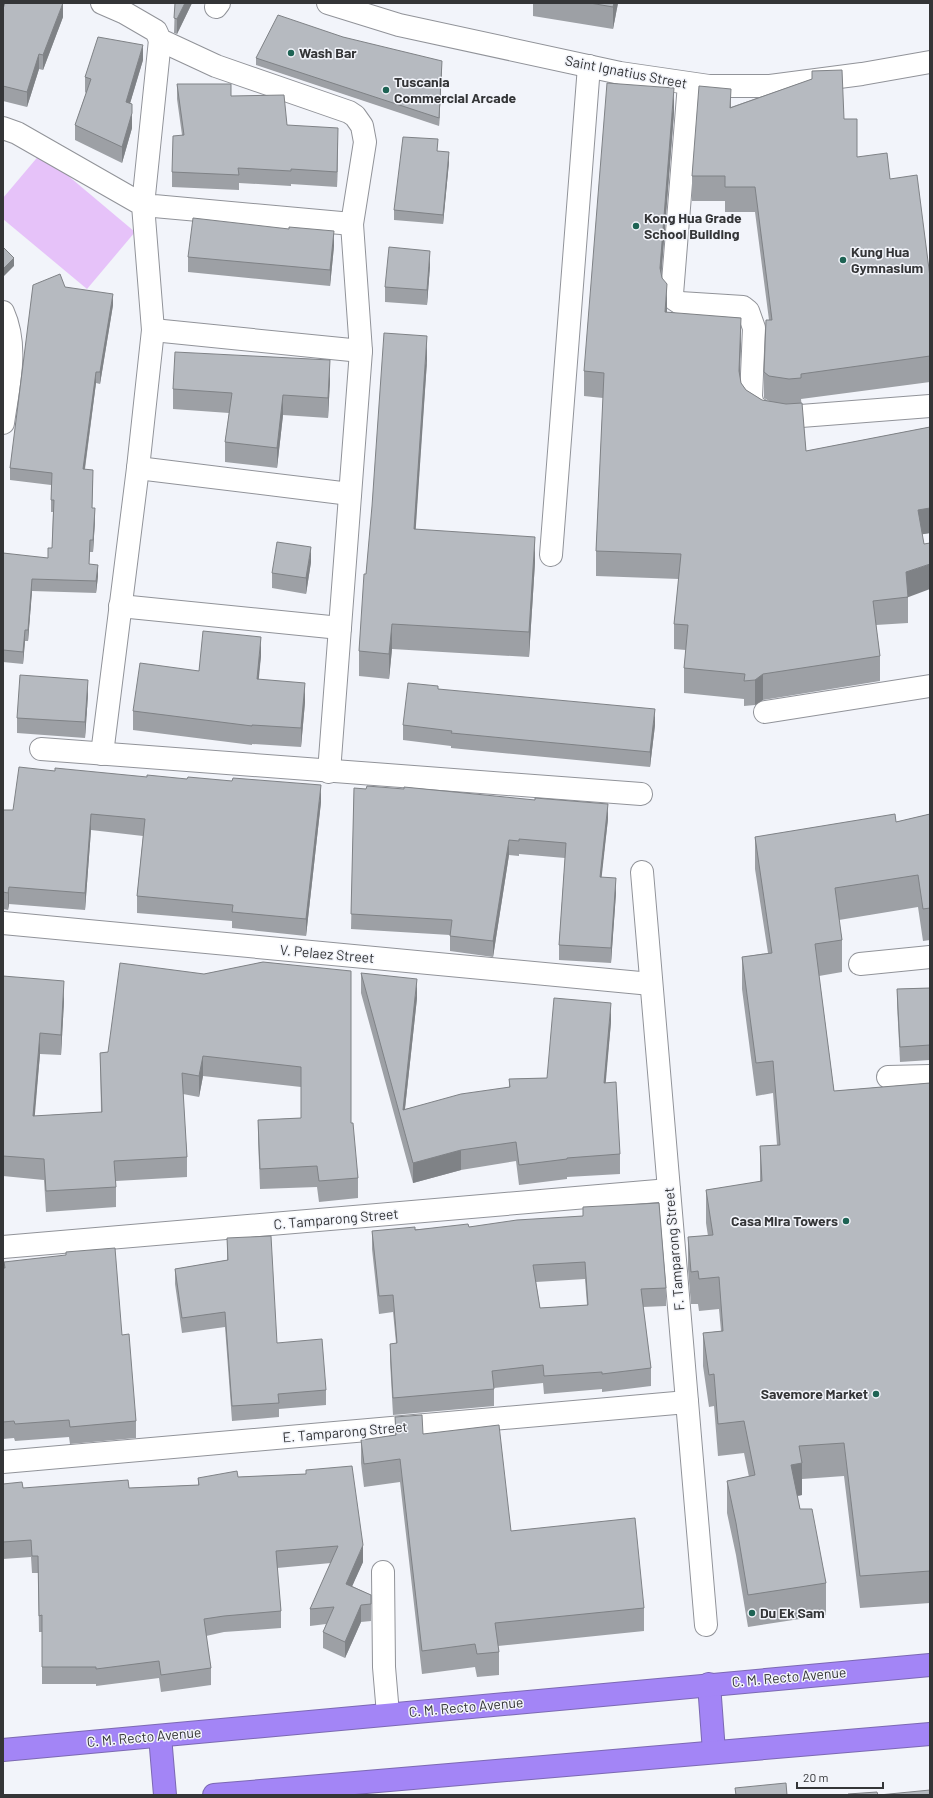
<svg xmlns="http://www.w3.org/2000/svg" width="933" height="1798" font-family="Barlow,sans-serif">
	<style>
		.green { fill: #e6c2f9 }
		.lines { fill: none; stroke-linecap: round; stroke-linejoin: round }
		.minor-casing { stroke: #919399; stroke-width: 24 }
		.highway-casing { stroke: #7c69b3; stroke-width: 24 }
		.minor { stroke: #fff; stroke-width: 22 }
		.highway { stroke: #a385f6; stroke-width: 22 }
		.wall { fill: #9da0a5; fill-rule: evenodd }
		.shaded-wall { fill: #7f8286 }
		.building { fill: #b6bac0; stroke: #7f8286; fill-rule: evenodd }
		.poi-dot { fill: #1e6354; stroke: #f2f4fa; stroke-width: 1.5 }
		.labels { text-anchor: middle; stroke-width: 3; stroke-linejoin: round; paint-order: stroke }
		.poi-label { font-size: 14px; font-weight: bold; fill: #343537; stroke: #f2f4fa; text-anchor: start }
		.street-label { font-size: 14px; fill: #343537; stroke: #f2f4fa }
	</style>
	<rect width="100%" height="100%" fill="#f2f4fa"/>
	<!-- green -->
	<path class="green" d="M41,153L135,232L87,289L3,219V198Z"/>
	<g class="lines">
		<defs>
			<g id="minor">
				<path d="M102,3L125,13L156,31L160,40L216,66L349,112L355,116L362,126L365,142L352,224L361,351L153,330"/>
				<path d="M328,3L399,25L620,73L709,86H770L862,74L930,62"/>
				<path d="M216,7L219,3"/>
				<path d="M160,40L143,205L352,224"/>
				<path d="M689,84L672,294L674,299L680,303L743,307L748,311L754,328L751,397L753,405L764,413L788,417L930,406"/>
				<path d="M3,128L17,133L143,205L153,330L138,468L102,754"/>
				<path d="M3,312C19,347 8,387 3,423"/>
				<path d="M138,468L350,494"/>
				<path d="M551,555L589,66"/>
				<path d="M120,606L340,628"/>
				<path d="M765,712L930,686"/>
				<path d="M41,749L641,794"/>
				<path d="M329,772L361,351"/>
				<path d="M642,872L706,1625"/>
				<path d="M3,923L651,984"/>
				<path d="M860,964L930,957"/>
				<path d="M888,1077L930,1076"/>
				<path d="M3,1247L669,1190"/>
				<path d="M3,1462L687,1402"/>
				<path d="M383,1572L384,1667L388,1714"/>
			</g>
			<g id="highway">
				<path d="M709,1684L714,1752"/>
				<path d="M160,1736L165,1795"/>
				<path d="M3,1750L930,1665"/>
				<path d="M214,1795L930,1734"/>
			</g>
		</defs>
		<!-- minor casing -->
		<use href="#minor" class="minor-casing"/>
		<!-- highway casing -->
		<use href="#highway" class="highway-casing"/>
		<!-- minor -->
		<use href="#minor" class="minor"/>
		<!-- highway -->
		<use href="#highway" class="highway"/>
	</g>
	<!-- wall -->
	<g class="wall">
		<path d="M175,3H192L177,34L174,33Z"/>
		<path d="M533,3H618L613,29L533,16Z"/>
		<path d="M3,9L63,17L43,70L39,69L27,107L3,101Z"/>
		<path d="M343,37L442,69L439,126L256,65V58Z"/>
		<path d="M143,60L130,103L132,128L122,163L75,140V125L86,93L85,92V77Z"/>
		<path d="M812,71L844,119L857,157L890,179L930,277V382L801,399L806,451L930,427V533L923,534L908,597V623L876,625L880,656V681L763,700L755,705L744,706V699L684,693V668L686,650L674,649V624L679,579L596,576V551L603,398L584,396V371L674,113L661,274L667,312L741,343L739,376L741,383L746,390L762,400L769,401L764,398V372L769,320L755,212H725V201H692V176L731,107L812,79Z"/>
		<path d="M177,84L231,96L287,125L338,143L337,187L291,184V186L239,183V190L172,187V172L182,135L177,99Z"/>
		<path d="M438,151L449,162L443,224L394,220V210Z"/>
		<path d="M289,229L334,246L330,286L188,272V257Z"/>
		<path d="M430,266L427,305L385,302V287Z"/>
		<path d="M65,287L113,305L100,384L96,383L85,469L93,481L92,508L95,520L93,552H90L89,564L98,576L96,593L32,591L28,641H25L23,664L3,662V557L48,558L52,548L53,512H51V485L10,480V468Z"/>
		<path d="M427,361L415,529L535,562L529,657L392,649L389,679L359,676V651L366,574Z"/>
		<path d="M330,380L328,418L283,415L277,468L225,462V442L229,413L173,409V389Z"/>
		<path d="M311,562L306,594L272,588V573Z"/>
		<path d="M261,656L258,679L305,702L301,747L252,744V745L133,730V711L199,671Z"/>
		<path d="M438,689L655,725L650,767L451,748V746L403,740V725Z"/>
		<path d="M88,695L85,738L17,733V718Z"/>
		<path d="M354,788L608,819L601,877L616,893L611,963L559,960V945L565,858L519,854V856L509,855L493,957L450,951V935L351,929Z"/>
		<path d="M321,802L306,936L232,928V921L137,913V896L143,836L91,830L85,910L9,904L8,910L3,909V810H13Z"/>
		<path d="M930,814V940L923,941L918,907L839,920L842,940V972L819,976L834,1091L930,1083V1603L860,1608L844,1476L802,1479V1495L797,1496L800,1509L826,1583V1615L748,1627L736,1555L727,1513V1481L749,1477L744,1453L718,1456L714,1406L709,1407L703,1366V1333L721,1331L719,1309L699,1311L698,1304H691L688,1269V1237L708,1236L706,1223V1190L760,1182V1146L777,1145L773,1093L756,1096L742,989V957L768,953L755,869V837L896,822Z"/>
		<path d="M263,962L351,1123L358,1178V1198L319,1202L317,1187L260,1189L258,1140V1120L301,1118V1087L203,1076L199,1097L183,1094L187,1157V1177L116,1181V1207L46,1212L44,1180L3,1176V976L64,1001L61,1055L40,1054L34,1116L101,1112L100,1053L108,1052L204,974Z"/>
		<path d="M361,973L417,998L405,1109L509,1087V1079L547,1078L611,1022L605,1083L620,1154V1174L567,1177V1179L519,1185L516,1161L461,1170L413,1183L361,993Z"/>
		<path d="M930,988V1060L900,1062L897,1004V989Z"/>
		<path d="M583,1207L666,1288V1306L643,1307L651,1368V1386L602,1392V1389L544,1394L543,1383L494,1388V1406L393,1415L390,1361V1344L396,1343L393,1312L379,1314L372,1249V1231L469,1227L583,1216ZM585,1279L587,1305L540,1308L536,1282Z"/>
		<path d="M227,1238L277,1343L326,1390V1405L279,1409V1417L232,1421L225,1327L182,1333L175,1284V1269L227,1260Z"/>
		<path d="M4,1262L122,1335L136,1421V1438L70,1444L69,1437L15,1441L14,1438L3,1439V1268H4Z"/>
		<path d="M395,1417L423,1434L511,1531L644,1608V1631L498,1646L499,1652V1675L477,1677L475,1667L422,1674L400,1482L364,1487L361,1463V1440L395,1435Z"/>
		<path d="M306,1470L363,1562L352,1586L371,1595V1621L361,1622L345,1658L323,1648V1632L326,1624L310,1626V1609L331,1563L277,1568L281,1611V1628L224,1632L206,1636L211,1668V1685L161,1692L159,1678L96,1686V1684H42V1632H39L38,1573H32L31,1557L3,1559V1484L23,1488H129L198,1485V1478L238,1477L306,1474Z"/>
	</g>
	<!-- shaded-wall -->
	<g class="shaded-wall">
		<path d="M63,3V17L43,70V55Z"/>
		<path d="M185,3H192L177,34V19Z"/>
		<path d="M614,3H618L613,29V7Z"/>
		<path d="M143,45V60L126,117V102Z"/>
		<path d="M39,54V69L27,107V92Z"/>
		<path d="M442,61V69L439,126V118Z"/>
		<path d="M674,88V113L660,293V268Z"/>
		<path d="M731,89V114L730,108Z"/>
		<path d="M132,113V128L122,163V147Z"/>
		<path d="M338,128V143L337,187V172Z"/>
		<path d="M449,152V162L443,224V215Z"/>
		<path d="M334,231V246L330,286V270Z"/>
		<path d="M430,251V266L427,305V290Z"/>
		<path d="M14,258V266L3,277V269Z"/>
		<path d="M667,284V310L665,337V312Z"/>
		<path d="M113,294V305L100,384V372Z"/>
		<path d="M741,318V343L739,396V371Z"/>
		<path d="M427,336V361L414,555V529Z"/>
		<path d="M330,360V380L328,418V398Z"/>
		<path d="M96,372V383L83,481V469Z"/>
		<path d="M283,395V415L277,468V448Z"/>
		<path d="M95,508V520L93,552V540Z"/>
		<path d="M930,508V533L918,535V510Z"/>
		<path d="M535,537V562L529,657V632Z"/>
		<path d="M311,547V562L306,594V578Z"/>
		<path d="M930,564V589L906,598V572Z"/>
		<path d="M98,565V576L96,593V581Z"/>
		<path d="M32,579V591L28,641V630Z"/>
		<path d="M392,624V649L389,679V654Z"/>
		<path d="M25,630V641L23,664V652Z"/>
		<path d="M261,637V656L257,698V679Z"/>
		<path d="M763,674V700L755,705V680Z"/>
		<path d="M88,680V695L85,738V722Z"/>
		<path d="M305,683V702L301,747V728Z"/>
		<path d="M655,709V725L650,767V752Z"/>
		<path d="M321,785V802L306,936V919Z"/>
		<path d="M608,804V819L600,892V877Z"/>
		<path d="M91,814V830L85,910V893Z"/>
		<path d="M509,840V855L493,957V941Z"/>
		<path d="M616,878V893L611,963V948Z"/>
		<path d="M9,887V904L8,910V893Z"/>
		<path d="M417,979V998L403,1126V1110Z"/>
		<path d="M64,981V1001L61,1055V1035Z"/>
		<path d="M611,1003V1022L604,1103V1083Z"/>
		<path d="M40,1033V1054L33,1137V1116Z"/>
		<path d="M203,1056V1076L199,1097V1076Z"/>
		<path d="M461,1150V1170L413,1183V1163Z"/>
		<path d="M802,1463V1495L791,1497V1465Z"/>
		<path d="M363,1545V1562L346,1600V1584Z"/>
		<path d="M361,1605V1622L345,1658V1642Z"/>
	</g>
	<!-- building -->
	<g class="building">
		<path d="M5,3H63L43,55L39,54L27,92L3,86V9Z"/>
		<path d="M175,3H185L177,19L174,18Z"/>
		<path d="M590,3H614L613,7Z"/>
		<path d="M278,15L343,37L442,61L439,118L256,58Z"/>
		<path d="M98,37L143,45L126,102L132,104V113L122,147L75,125L91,79L85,77Z"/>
		<path d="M842,70L844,119H857V157L887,153L890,179L917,175L930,277V356L801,374V378L789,379L769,376L764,372L766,320H772L755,187H725V176H692L699,86L731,89L730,108L812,79V71Z"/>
		<path d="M607,83L674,88L660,268L662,278L667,284L665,312L741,318L739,371L741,383L746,390L762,400L786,404L802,403L806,451L930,427V508L918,510L924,544L930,543V564L906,572L908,597L873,601L880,656L763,674L755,680L744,681L745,674L684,668L688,625L674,624L681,554L596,551L604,373L584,371Z"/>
		<path d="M177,84H231V96L284,95L287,125L338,128L337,172L291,169V171L238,168L239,175L172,172L173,136L184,135Z"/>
		<path d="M403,137L438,139L437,151L449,152L443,215L394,210Z"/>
		<path d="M193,218L289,229V227L334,231L330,270L188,257Z"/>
		<path d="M3,247L14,258L3,269Z"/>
		<path d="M389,247L430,251L427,290L385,287Z"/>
		<path d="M60,274L65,287L113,294L100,372H96L83,469L93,470L92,508H95L93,540H90L89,564L98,565L96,581L32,579L28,630H25L23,652L3,650V553L48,558V548H52L54,500H51L52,473L10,468L33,285Z"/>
		<path d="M384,333L427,336L414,529L535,537L529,632L392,624L389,654L359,651L364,574H366L372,506Z"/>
		<path d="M175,352L330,360L328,398L283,395L277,448L225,442L232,393L173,389Z"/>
		<path d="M277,542L311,547L306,578L272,573Z"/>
		<path d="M203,631L261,637L257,679L305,683L301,728L252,725V726L133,711L140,663L199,671Z"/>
		<path d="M20,675L88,680L85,722L17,718Z"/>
		<path d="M408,683L438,686V689L655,709L650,752L451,733L452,731L403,725Z"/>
		<path d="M19,767L55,771V768L147,777V775L187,779L188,777L232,781L233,778L321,785L306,919L232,912L233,905L137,896L145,819L91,814L85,893L9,887L8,893L3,892V810H13Z"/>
		<path d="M367,786L404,789V787L535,800V798L608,804L600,877L616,878L611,948L559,945L566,843L519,839V841L509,840L493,941L450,936L452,920L351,914L354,788L366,789Z"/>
		<path d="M895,814L896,822L930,814V908L923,909L918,875L835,888L842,940L815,944L834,1091L930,1083V1571L860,1576L844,1443L799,1446L802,1463L791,1465L800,1509H812L826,1583L748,1595L736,1523L727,1481L755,1475L744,1421L718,1424L714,1374L709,1375L703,1333L723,1331L719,1277L699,1279L698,1271L691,1272L688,1237L713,1235L706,1190L762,1181L760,1146L780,1145L773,1061L756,1063L742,957L772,953L755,837Z"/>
		<path d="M263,962L351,971V1123H353L358,1178L319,1181L317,1166L260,1169L258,1120L301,1118V1067L203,1056L199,1076L182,1073L187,1157L114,1161L116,1187L46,1191L44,1159L3,1156V976L64,981L61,1035L40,1033L33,1116L102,1112L100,1053L108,1052L120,963L204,974Z"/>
		<path d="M361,973L417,979L403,1110L461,1094L510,1087L509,1079L547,1078L554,998L611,1003L604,1083L616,1082L620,1154L567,1158V1159L519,1165L516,1142L461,1150L413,1163Z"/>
		<path d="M930,988V1045L900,1047L897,989Z"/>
		<path d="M659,1203L666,1288L641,1289L651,1368L602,1374V1372L544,1376L543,1365L492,1371L494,1389L393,1398L390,1344L397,1343L393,1295L379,1296L372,1231L415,1227V1230L468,1224L469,1227L517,1220L583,1216V1207ZM585,1262L588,1305L540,1308L533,1265Z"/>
		<path d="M271,1236L277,1343L322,1339L326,1390L278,1394L279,1403L232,1406L225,1312L182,1318L175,1269L228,1260L227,1238Z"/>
		<path d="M115,1248L122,1335L129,1334L136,1421L70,1427L69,1420L15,1424L14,1421L3,1422V1268H5L4,1262L66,1255V1252Z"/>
		<path d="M422,1415L423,1434L499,1425L511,1531L635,1518L644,1608L495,1623L499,1652L477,1654L475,1644L422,1651L400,1459L364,1464L361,1440L396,1435L395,1417Z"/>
		<path d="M352,1466L363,1545L346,1584L371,1595V1604L361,1605L345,1642L323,1632L334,1607L310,1609L338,1546L276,1551L281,1611L224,1616L204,1619L211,1668L161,1675L159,1661L96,1669V1667H42V1615L39,1616L38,1556H32L31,1540L3,1542V1484L22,1482L23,1488L128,1480L129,1488L199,1485L198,1478L237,1471L238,1477L306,1474V1470Z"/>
		<path d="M786,1783L787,1795H736L735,1788Z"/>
		<path d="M930,1790V1795H879Z"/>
		<path d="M877,1792L878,1795H848V1794Z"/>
	</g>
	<!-- markers -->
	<g class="poi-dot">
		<circle cx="291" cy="53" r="4"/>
		<circle cx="386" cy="90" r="4"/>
		<circle cx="636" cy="226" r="4"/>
		<circle cx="843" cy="260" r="4"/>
		<circle cx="846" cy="1221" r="4"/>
		<circle cx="876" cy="1394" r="4"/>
		<circle cx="752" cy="1613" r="4"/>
	</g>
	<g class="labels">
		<!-- poi labels -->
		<g class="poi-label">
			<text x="299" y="58">Wash Bar</text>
			<text x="394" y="87">Tuscania<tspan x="394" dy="16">Commercial Arcade</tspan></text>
			<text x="644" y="223">Kong Hua Grade<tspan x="644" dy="16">School Building</tspan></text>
			<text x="851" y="257">Kung Hua<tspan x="851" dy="16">Gymnasium</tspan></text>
			<text x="838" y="1226" text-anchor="end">Casa Mira Towers</text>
			<text x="868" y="1399" text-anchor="end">Savemore Market</text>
			<text x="760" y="1618">Du Ek Sam</text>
		</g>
		<!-- street labels -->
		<g class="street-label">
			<text transform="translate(626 72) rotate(11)" y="5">Saint Ignatius Street</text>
			<text transform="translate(327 954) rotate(5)" y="5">V. Pelaez Street</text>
			<text transform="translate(336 1219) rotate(-5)" y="5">C. Tamparong Street</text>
			<text transform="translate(674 1249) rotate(-95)" y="5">F. Tamparong Street</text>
			<text transform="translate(345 1432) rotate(-5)" y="5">E. Tamparong Street</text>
			<text transform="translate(789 1677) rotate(-5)" y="5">C. M. Recto Avenue</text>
			<text transform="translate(466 1707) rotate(-5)" y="5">C. M. Recto Avenue</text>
			<text transform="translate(144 1737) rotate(-5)" y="5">C. M. Recto Avenue</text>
		</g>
	</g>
	<!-- border -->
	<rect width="933" height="1798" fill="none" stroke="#343537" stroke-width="8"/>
	<!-- scale -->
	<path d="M797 1782v6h86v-6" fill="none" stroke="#343537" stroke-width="2"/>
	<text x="803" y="1782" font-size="12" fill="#343537" stroke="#f2f4fa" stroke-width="3" paint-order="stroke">20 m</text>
</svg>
